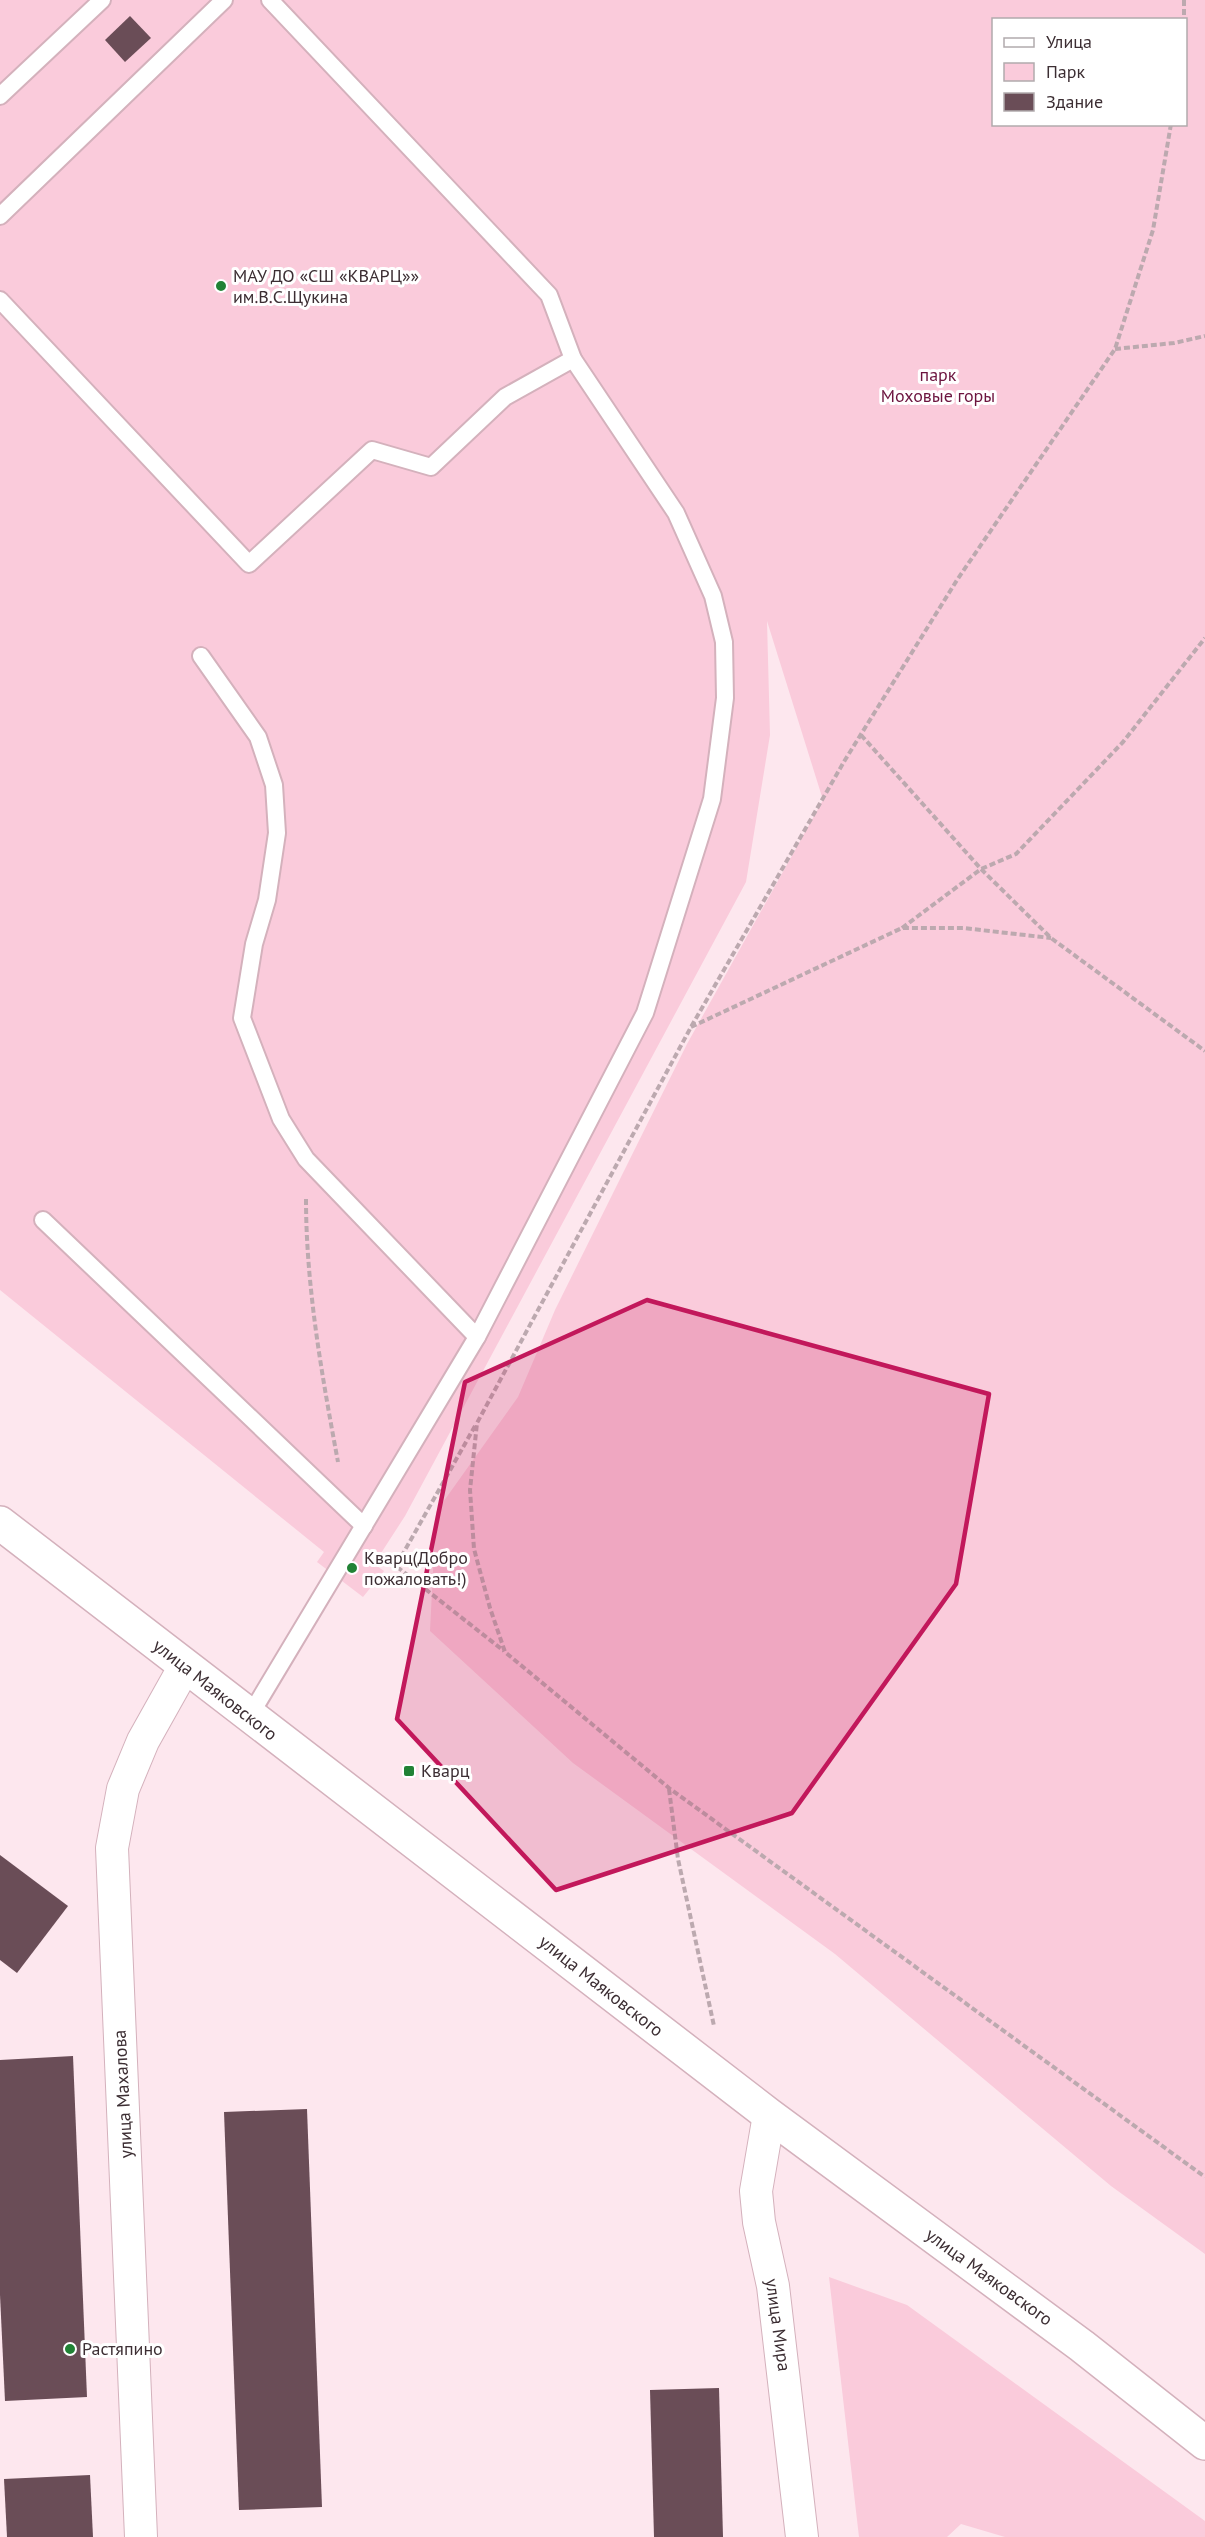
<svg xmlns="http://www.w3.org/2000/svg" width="1205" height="2537" font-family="'PT Sans',sans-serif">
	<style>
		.green { fill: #facbdb; fill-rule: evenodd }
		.building { fill: #6a4d57 }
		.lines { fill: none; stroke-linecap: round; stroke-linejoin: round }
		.lane-casing { stroke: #d4b1bc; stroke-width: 20 }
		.street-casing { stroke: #d4b1bc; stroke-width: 34 }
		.secondary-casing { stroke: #d4b1bc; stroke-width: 36 }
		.path { stroke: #bca9af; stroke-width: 4; stroke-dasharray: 6 3; stroke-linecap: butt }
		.lane { stroke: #fff; stroke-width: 16 }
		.street { stroke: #fff; stroke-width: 32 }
		.secondary { stroke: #fff; stroke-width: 33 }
		.marked { fill: #c2185b; fill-opacity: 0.2; stroke: #c2185b; stroke-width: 4.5; stroke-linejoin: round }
		.poi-dot { fill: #218235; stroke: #fff; stroke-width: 2 }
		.labels { text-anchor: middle; stroke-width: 6; stroke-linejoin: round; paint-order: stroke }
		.poi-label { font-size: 18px; fill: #3c2e33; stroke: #fff; text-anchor: start }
		.park-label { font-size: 18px; fill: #6c143f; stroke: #fff }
		.street-label { font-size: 18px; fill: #3c2e33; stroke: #fff }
	</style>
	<rect width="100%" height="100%" fill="#fde7ee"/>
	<!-- green -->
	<g class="green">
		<path d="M0,0H1205V2254L1111,2186L835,1954L573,1763L430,1631L436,1512L518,1397L555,1310L687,1044L823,800L767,621L770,735L746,882L405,1516L374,1564L384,1571L363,1597L317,1562L324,1552L0,1290ZM994,20H1186V124H994Z"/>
		<path d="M829,2277L907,2305L1205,2521V2537H1005L961,2524L947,2537H859Z"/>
	</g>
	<!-- building -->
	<g class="building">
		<path d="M130,16L151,38L125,62L105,40Z"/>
		<path d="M0,1855L68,1906L17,1973L0,1960Z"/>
		<path d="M73,2056L87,2397L5,2401L0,2295V2060Z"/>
		<path d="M307,2109L322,2507L239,2510L224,2112Z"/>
		<path d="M719,2388L723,2537H654L650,2390Z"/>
		<path d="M90,2475L93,2537H7L4,2479Z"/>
	</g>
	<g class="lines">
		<defs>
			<g id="lane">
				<path d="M0,96L102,0"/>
				<path d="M0,216L224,0"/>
				<path d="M0,300L249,564L372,450L431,467L505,397L573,359"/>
				<path d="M201,656L258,737L274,785L277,833L267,900L254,944L242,1018L281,1119L306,1159L477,1337"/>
				<path d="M43,1220L364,1526"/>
				<path d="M249,1717L477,1337L645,1013L712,799L725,698L724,642L713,596L676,513L573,359L549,295L270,0"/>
			</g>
			<g id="street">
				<path d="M769,2115L756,2191L759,2222L773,2286L802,2537"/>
				<path d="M141,2537L112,1848L123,1789L143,1741L185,1666"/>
			</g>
			<path id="secondary" d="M0,1523L769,2115L1082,2346L1205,2443"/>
		</defs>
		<!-- lane casing -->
		<use href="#lane" class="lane-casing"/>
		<!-- street casing -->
		<use href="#street" class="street-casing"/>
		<!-- secondary casing -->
		<use href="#secondary" class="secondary-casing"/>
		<!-- path -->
		<g class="path">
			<path d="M1184,0V20"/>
			<path d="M1171,124L1153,230L1115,349L957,580L845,760L691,1027L477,1423L470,1490L474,1549L490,1608L505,1652L669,1788L1205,2177"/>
			<path d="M1115,349L1174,343L1205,336"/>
			<path d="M861,735L981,869L1051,938L1205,1051"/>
			<path d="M902,928L981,869L1016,854L1123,742L1205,638"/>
			<path d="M691,1027L902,928H963L1051,938"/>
			<path d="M306,1199C306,1287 322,1376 338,1462"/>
			<path d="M475,1426L396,1566L504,1651"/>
			<path d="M669,1789L678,1859L714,2026"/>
		</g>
		<!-- lane -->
		<use href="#lane" class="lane"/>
		<!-- street -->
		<use href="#street" class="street"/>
		<!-- secondary -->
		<use href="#secondary" class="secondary"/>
	</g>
	<!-- marked area -->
	<path class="marked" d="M647,1300L989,1394L956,1584L792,1813L556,1890L397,1719L465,1382Z"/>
	<!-- markers -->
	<g class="poi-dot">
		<circle cx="221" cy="286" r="6"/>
		<circle cx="352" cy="1568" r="6"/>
		<rect x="403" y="1765" width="12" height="12" rx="3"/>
		<circle cx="70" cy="2349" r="6"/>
	</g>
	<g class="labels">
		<!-- poi labels -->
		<g class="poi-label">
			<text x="233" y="282">МАУ ДО «СШ «КВАРЦ»»<tspan x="233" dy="21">им.В.С.Щукина</tspan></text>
			<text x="364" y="1564">Кварц(Добро<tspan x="364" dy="21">пожаловать!)</tspan></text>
			<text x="421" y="1777">Кварц</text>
			<text x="82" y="2355">Растяпино</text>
		</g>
		<!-- park labels -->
		<g class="park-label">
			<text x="938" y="381">парк<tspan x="938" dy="21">Моховые горы</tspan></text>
		</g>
		<!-- street labels -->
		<g class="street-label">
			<text transform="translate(215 1690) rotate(38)" y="6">улица Маяковского</text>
			<text transform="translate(601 1986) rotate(38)" y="6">улица Маяковского</text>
			<text transform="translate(123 2094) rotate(-93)" y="6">улица Махалова</text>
			<text transform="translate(989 2277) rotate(36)" y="6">улица Маяковского</text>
			<text transform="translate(778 2325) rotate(82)" y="6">улица Мира</text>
		</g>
	</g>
	<!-- legend -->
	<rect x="992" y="18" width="195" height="108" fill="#ffffff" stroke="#b1abad" stroke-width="1.5"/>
	<rect x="1004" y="38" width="30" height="9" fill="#ffffff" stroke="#b1abad" stroke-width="1.5"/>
	<text x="1046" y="48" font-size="18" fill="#3c2e33">Улица</text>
	<rect x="1004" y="63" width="30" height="18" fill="#facbdb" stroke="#b1abad" stroke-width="1.5"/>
	<text x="1046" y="78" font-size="18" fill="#3c2e33">Парк</text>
	<rect x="1004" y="93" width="30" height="18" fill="#6a4d57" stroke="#b1abad" stroke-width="1.5"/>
	<text x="1046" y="108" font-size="18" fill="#3c2e33">Здание</text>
</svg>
